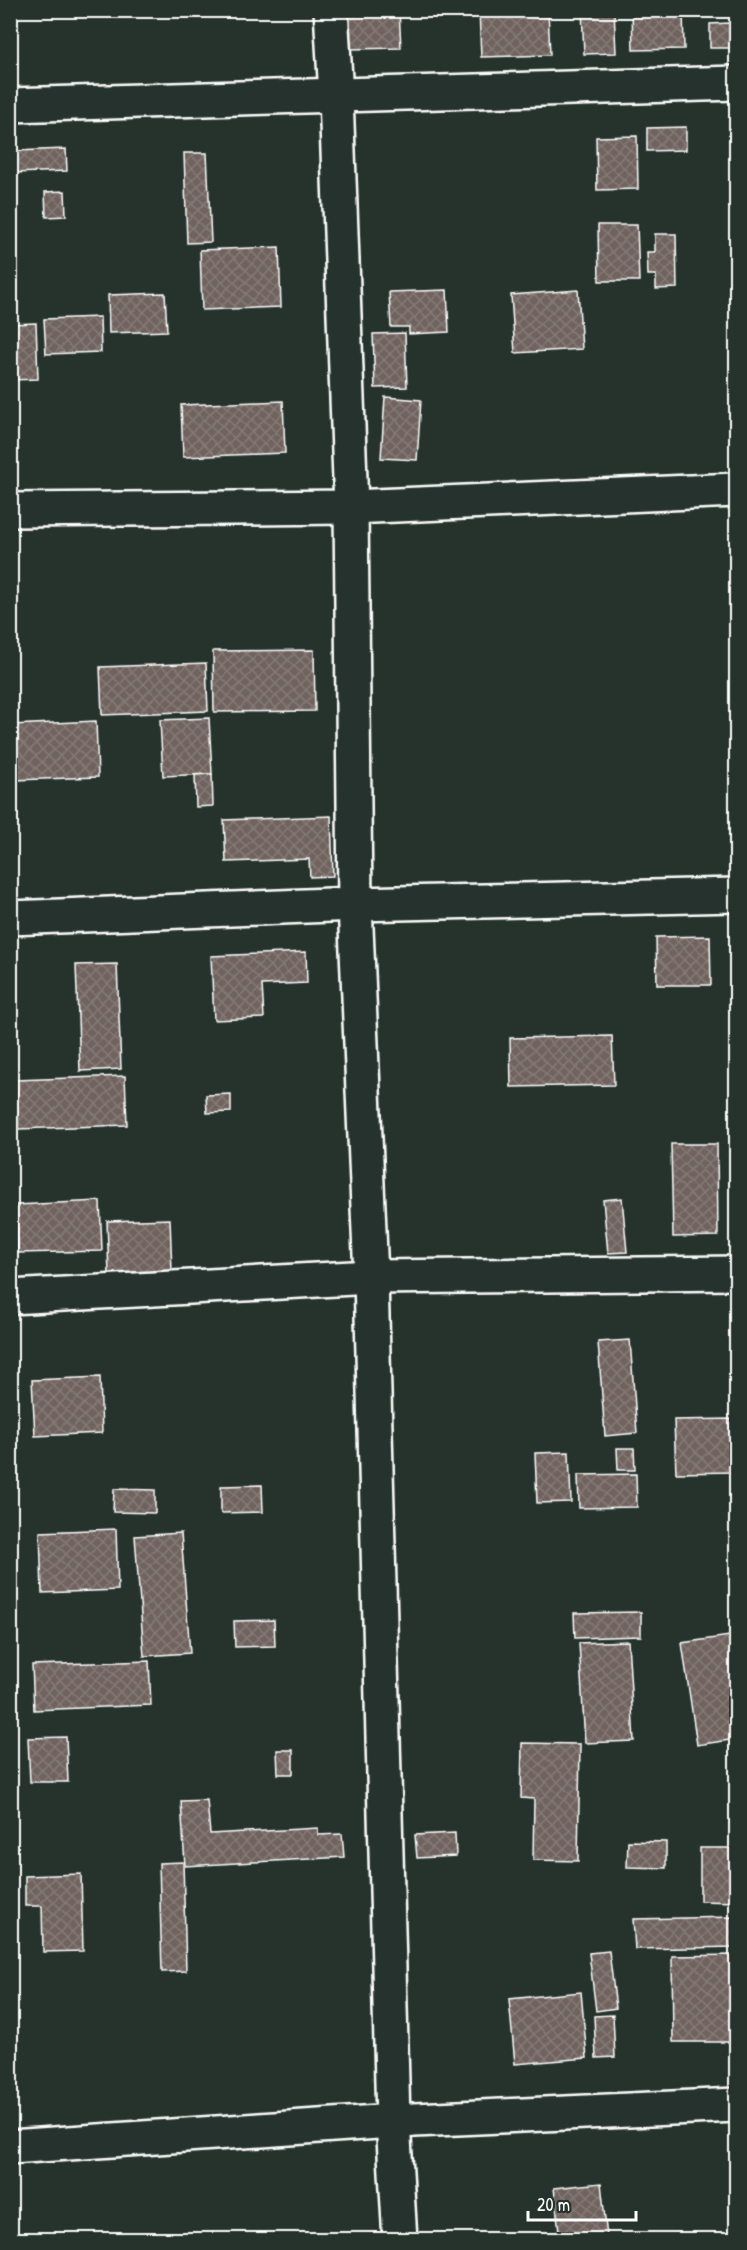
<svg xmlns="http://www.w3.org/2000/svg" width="747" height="2250" font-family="'Patrick Hand',sans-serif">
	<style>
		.building { fill: url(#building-cross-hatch); stroke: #fff; stroke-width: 1.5 }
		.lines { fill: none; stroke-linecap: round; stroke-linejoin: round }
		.street-casing { stroke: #fff; stroke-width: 38 }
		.street { stroke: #26332d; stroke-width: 33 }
	</style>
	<defs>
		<pattern id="building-cross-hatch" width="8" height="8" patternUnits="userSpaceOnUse" patternTransform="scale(1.5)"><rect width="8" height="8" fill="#6f635e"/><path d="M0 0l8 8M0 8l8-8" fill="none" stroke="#857a76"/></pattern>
	</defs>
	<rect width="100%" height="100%" fill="#26332d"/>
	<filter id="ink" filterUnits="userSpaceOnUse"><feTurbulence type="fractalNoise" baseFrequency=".0167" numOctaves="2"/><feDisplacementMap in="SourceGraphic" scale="12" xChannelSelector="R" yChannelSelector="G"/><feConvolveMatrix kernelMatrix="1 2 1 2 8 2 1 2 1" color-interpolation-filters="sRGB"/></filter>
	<g filter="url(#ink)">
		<!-- building -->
		<g class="building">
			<path d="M348,10H399L401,48L350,49Z"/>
			<path d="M479,10H548L550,55L481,57Z"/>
			<path d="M582,10H614L616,53L584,54Z"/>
			<path d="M632,10H683L684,49L633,50Z"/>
			<path d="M730,23L731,48H710V24Z"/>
			<path d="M686,127V150L647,151V128Z"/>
			<path d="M637,136L638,189L597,190L596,137Z"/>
			<path d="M66,149L67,171L14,173V151Z"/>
			<path d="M184,153H207L211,242L187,243Z"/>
			<path d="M65,191L66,216L46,217L45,192Z"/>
			<path d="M598,225H637L639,281H599Z"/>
			<path d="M655,234H676L677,288L656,289V275H648L647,252H655Z"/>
			<path d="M279,247L281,307L202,310L200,250Z"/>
			<path d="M447,290L449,332L409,334V327H391L389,292Z"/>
			<path d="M578,290L582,349L515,353L511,295Z"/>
			<path d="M165,293L167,331L109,333L108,295Z"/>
			<path d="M100,317L101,352L46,354L44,319Z"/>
			<path d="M36,323L38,379L10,380V324Z"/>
			<path d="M405,333L407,387L375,388L373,334Z"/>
			<path d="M385,397L421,400L417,460L381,458Z"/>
			<path d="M283,401L285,453L183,457L181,405Z"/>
			<path d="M314,650L315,711L214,712L213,651Z"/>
			<path d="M206,663L208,711L102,715L100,667Z"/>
			<path d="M209,718L212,774L163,776L160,720Z"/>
			<path d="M96,721L98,777L15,780L12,725Z"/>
			<path d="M212,774L213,806L196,807L195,775Z"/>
			<path d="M331,816L333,876L310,877L309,859L226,862L224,820Z"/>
			<path d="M710,936L711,985H657L656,937Z"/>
			<path d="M306,952L307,983L262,985L264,1018L214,1020L211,956Z"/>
			<path d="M117,964L121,1069L80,1071L76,965Z"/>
			<path d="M612,1036L614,1085L511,1087L510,1038Z"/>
			<path d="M125,1076L127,1125L18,1129L16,1080Z"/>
			<path d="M231,1094V1112L207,1113L206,1095Z"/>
			<path d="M671,1144H717L718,1236L673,1237Z"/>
			<path d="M622,1198L627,1252L608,1253L603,1200Z"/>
			<path d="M100,1201L102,1251L18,1253L16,1205Z"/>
			<path d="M170,1219L172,1272L109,1274L107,1221Z"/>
			<path d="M630,1340L637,1433L605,1436L598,1342Z"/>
			<path d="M100,1377L102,1433L35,1436L32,1380Z"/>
			<path d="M731,1419L732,1453H736V1472L676,1473L674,1420Z"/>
			<path d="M617,1448H634L635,1470H618Z"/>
			<path d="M569,1452L571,1502L537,1503L535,1453Z"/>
			<path d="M636,1474L637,1507L579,1508L578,1475Z"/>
			<path d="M262,1485L263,1512L221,1513V1486Z"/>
			<path d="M114,1489L155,1490V1513L113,1512Z"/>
			<path d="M116,1529L118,1590L42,1593L40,1532Z"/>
			<path d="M181,1533L190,1653L144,1656L135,1536Z"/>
			<path d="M641,1612V1636L575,1638L574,1613Z"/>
			<path d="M274,1620L275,1646L235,1647L234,1621Z"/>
			<path d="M736,1635V1739L697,1745L682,1643Z"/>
			<path d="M628,1641L634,1741L585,1743L579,1643Z"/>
			<path d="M149,1661L151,1705L34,1710L32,1665Z"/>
			<path d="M66,1737L68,1782H30L28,1738Z"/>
			<path d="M522,1743L580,1744L578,1861L533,1860L534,1799L521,1798Z"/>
			<path d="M277,1750H293V1774H278Z"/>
			<path d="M207,1800L210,1834L318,1828V1835L342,1834L344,1857L185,1866L181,1801Z"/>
			<path d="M455,1833L456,1856L417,1858L415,1835Z"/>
			<path d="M628,1841L666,1842V1868L627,1867Z"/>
			<path d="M700,1848H736V1902L700,1901Z"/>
			<path d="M183,1862L186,1971L162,1972L159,1863Z"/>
			<path d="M81,1874L83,1951L43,1952L42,1906H25V1876Z"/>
			<path d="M736,1917V1947L635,1949L633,1919Z"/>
			<path d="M609,1951L616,2008L596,2011L589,1953Z"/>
			<path d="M736,1955V2042H673L672,1956Z"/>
			<path d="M581,1992L587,2058L515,2064L509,1999Z"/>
			<path d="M613,2015L615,2057L596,2058L594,2016Z"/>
			<path d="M601,2183L607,2237L560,2240L554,2188Z"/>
		</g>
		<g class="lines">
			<defs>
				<g id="street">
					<path d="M331,10L336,96L351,507L355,904L371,1277L393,2121L400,2240"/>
					<path d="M10,105L736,83"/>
					<path d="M10,510L351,507L736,490"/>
					<path d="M10,918L355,904L736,895"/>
					<path d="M10,1297L371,1277L736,1273"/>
					<path d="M10,2147L393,2121L736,2105"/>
				</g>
			</defs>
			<!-- street casing -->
			<use href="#street" class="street-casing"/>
			<!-- street -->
			<use href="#street" class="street"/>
		</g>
	</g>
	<!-- margin -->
	<rect width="747" height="2250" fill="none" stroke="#26332d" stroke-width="36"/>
	<rect x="18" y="18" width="711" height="2214" fill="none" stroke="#fff" stroke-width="2" filter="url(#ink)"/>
	<!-- scale -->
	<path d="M528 2211v9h108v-9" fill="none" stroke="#ffffff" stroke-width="3"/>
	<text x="537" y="2211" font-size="18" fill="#ffffff" stroke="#26332d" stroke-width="4.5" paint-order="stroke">20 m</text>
</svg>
